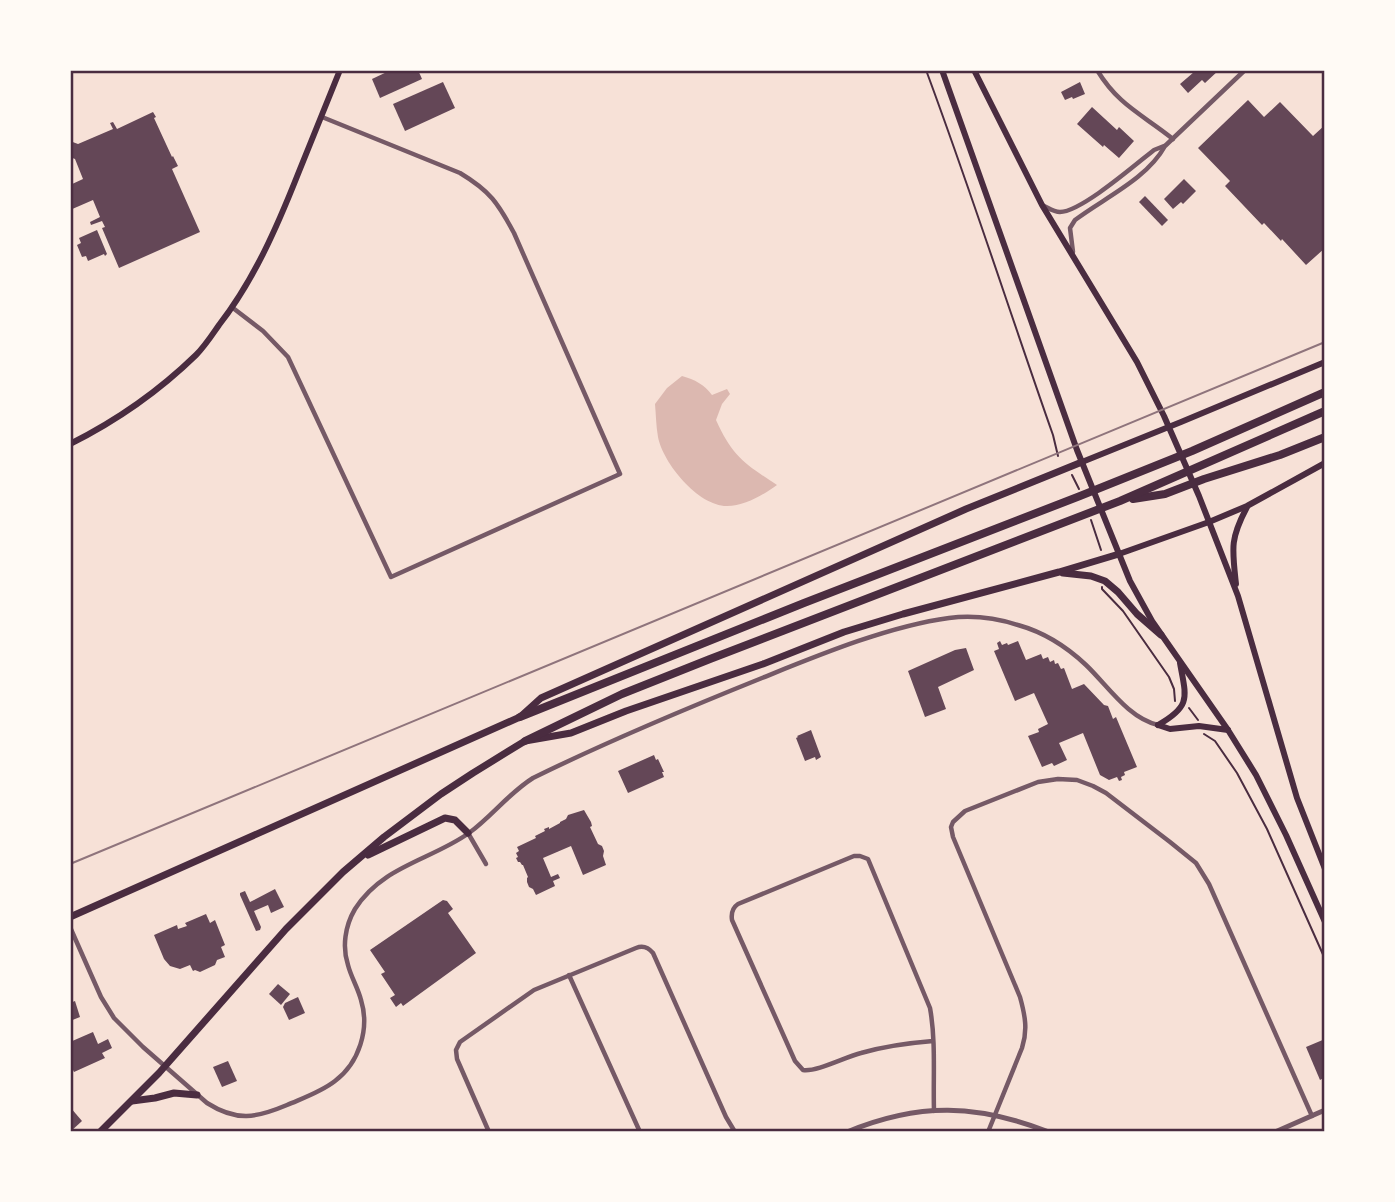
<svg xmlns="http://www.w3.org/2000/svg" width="1395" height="1202" font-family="'DejaVu Sans',sans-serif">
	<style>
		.water { fill: #dcb8b0 }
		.building { fill: #644757 }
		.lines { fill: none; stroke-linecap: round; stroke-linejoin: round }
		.path { stroke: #4a2c40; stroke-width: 2 }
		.minor { stroke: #755966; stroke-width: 4.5 }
		.tertiary { stroke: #755966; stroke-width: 5 }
		.secondary { stroke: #4a2c40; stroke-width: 6 }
		.trunk { stroke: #4a2c40; stroke-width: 7 }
		.motorway { stroke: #4a2c40; stroke-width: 8 }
		.rail { stroke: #8f747c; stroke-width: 2 }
		.neatline { fill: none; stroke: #4a2c40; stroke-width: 2.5 }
	</style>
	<rect width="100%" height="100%" fill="#f7e1d7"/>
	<!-- water -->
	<path class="water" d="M682,376C695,380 704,384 712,395L727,389L730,394L722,404L716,420C732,456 745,464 777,485C763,495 745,506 727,506C698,506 663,463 658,437C656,426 656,415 655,404L667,388Z"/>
	<!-- building -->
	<g class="building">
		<path d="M391,70H418L422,79L380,98L372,79Z"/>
		<path d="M1193,70H1219L1205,83L1202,80L1188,93L1180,84L1194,72Z"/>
		<path d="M443,82L455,108L405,131L393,104Z"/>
		<path d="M1080,82L1085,94L1073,99L1072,97L1065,100L1061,92Z"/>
		<path d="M1248,100L1264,117L1280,102L1313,136L1325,125V248L1306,265L1282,239L1281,241L1264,223L1262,225L1225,186L1230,181L1198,148Z"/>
		<path d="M1092,107L1117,130L1119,127L1134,141L1119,158L1104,145L1103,147L1077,124Z"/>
		<path d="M153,112L156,117L154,118L172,157L173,156L178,166L172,169L200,232L119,268L102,228L105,227L102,221L91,225L90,222L100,217L93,200L70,210V185L83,179L75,159L70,157V141L78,144L113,129L110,123L113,122L117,129Z"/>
		<path d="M1184,179L1196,191L1183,204L1181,202L1173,209L1164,199Z"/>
		<path d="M1145,196L1168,220L1162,226L1139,202Z"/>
		<path d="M97,230L107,254L105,256L104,254L88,261L86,256L82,257L77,245L81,243L79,238Z"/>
		<path d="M1000,641L1002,645L1007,643L1008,645L1018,641L1026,660L1041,654L1043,659L1048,657L1050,662L1054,660L1055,664L1058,663L1061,669L1064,668L1072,689L1084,684L1104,705L1108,706L1113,719L1116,717L1137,767L1124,772L1125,775L1121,777L1122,780L1119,781L1117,777L1109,780L1100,775L1083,733L1059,743L1067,760L1054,766L1052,763L1042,767L1028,736L1039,732L1038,729L1048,724L1034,693L1015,701L994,651L999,649L997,643Z"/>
		<path d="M966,648L974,670L938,687L946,709L925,717L908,671L955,650Z"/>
		<path d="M811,730L821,757L816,760L815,757L805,761L796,738L798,737L797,736Z"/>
		<path d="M654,755L656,760L658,759L664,772H662L664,777L628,793L618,771Z"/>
		<path d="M584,810L591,822L592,826L590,827L598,844L602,846L604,851L603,856L606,865L583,875L571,846L543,858L551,877L558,874L560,878L553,881L555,886L536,895L533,889L529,887L527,882V878L528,877L523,865H522L520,862H518L516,858L518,857L516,853L519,851L517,847L536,838L535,836L545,831L544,829L549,827V829L560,823V822L566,819L568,815Z"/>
		<path d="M275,889L284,907L271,913L268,905L254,911L261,927L260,930L256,931L240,895V893L245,891L250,902Z"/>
		<path d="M443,900L447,901L453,909L448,913L476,953L403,1006L401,1003L396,1007L390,998L395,995L381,974L385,972L370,950Z"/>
		<path d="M206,914L210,923L215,920L225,945L221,947L225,957L217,960L215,965L200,972L195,970L193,971L190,965L180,969L170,966L164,959L154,935L177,925L178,929L187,926L185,923Z"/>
		<path d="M278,984L290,994L281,1005L269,994Z"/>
		<path d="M298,997L305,1013L289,1020L283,1007L285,1003Z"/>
		<path d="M75,1001L80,1017L70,1021V1003Z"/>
		<path d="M93,1032L98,1044L108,1039L112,1048L102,1053L105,1058L74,1072L70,1064V1057L72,1056L70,1051V1042Z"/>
		<path d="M1325,1039V1077L1320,1080L1306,1047Z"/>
		<path d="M228,1061L237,1081L222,1087L213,1067Z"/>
		<path d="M70,1107L82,1121L70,1132Z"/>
	</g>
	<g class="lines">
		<!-- path -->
		<g class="path">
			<path d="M926,70C971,191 1010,313 1053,435L1058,456"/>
			<path d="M1072,475L1079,489"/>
			<path d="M1091,520L1101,550"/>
			<path d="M1102,587V589L1123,611L1169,677L1174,689L1175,701"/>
			<path d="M1189,708L1198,720"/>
			<path d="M1204,734L1215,741L1237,773L1267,829L1325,959"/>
		</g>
		<!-- minor -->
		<g class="minor">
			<path d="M1097,70C1119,106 1142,114 1173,139"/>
			<path d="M1044,206C1050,209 1054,212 1060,212C1081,212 1136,164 1154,150L1164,146"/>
			<path d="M1073,252L1070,228L1075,220C1104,198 1147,179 1165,146L1245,70"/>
			<path d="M233,308L263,331L288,357L391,577L620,474L514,233C498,203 490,191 460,173L322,117"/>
			<path d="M468,833L486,864"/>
			<path d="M70,927L101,997L114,1018L143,1047L207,1103C237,1122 256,1118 287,1105C303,1098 321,1092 335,1081C359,1063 370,1029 361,1000C358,988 351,977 348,965C342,947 345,926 355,909C382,866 431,860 469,833C492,816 509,793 533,778C608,741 685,709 762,678C819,655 889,626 949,618C972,615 996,618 1018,625C1043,632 1067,647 1086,665C1108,686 1128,718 1158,725"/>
			<path d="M569,975L640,1132"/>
			<path d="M933,1041C908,1043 885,1046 861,1053C845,1057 817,1072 803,1070L795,1061L732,920C731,913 732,908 738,904L854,856H860L868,859L930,1008C936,1041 933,1077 934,1111"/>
			<path d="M489,1132L457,1059L456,1050L460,1042L534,990L636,948C643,945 648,947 653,953L726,1117L735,1132"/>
			<path d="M988,1132L1022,1048C1028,1030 1025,1015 1020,997L953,837L951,827L953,822L965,811L1038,782L1058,779L1077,780L1093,786L1106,793L1170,842L1196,863L1209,884L1312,1116"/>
		</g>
		<!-- tertiary -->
		<g class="tertiary">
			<path d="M847,1132C919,1102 977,1104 1049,1132"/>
			<path d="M1275,1132L1325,1110"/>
		</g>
		<!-- secondary -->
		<g class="secondary">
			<path d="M942,70L1077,450L1130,581L1152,621L1228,730L1256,775L1286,835L1325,922"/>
			<path d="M974,70L1042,205L1137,362L1164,416L1199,496L1238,596L1297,798L1325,869"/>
			<path d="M70,444C118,420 158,392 196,355C205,346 212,335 219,325C254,280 277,227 298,174C312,140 326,105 340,70"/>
			<path d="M1082,462L1181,422L1325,362"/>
			<path d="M1119,554L1209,522L1247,506L1325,463"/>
			<path d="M1236,584C1232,548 1230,539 1247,507"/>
			<path d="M1158,725C1192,706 1186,697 1180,663"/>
			<path d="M1158,725L1170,729L1199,726L1228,730"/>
		</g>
		<!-- trunk -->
		<g class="trunk">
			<path d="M1063,573L1091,576L1105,581L1118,592L1137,614L1161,635"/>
			<path d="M368,855L445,818L455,820L468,833"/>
			<path d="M70,917L520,717L541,698L966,509L1082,462"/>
			<path d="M132,1101L155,1098L174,1093L197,1095"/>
			<path d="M100,1132L159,1073L286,929L343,872L384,837L441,794L473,773L525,741L571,733L626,711L763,664L844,632L903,614L1059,572L1119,554"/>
		</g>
		<!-- motorway -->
		<g class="motorway">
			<path d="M1133,499L1165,494L1204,479L1280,455L1325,437"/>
			<path d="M520,717L804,603L1080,496L1192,451L1325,392"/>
			<path d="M525,741L622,694L710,659L1120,501L1325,411"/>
		</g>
		<!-- rail -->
		<path class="rail" d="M70,864L1325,342"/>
	</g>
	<!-- border -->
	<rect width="1395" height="1202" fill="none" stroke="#fffaf5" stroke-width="144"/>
	<rect x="72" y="72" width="1251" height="1058" class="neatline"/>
</svg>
